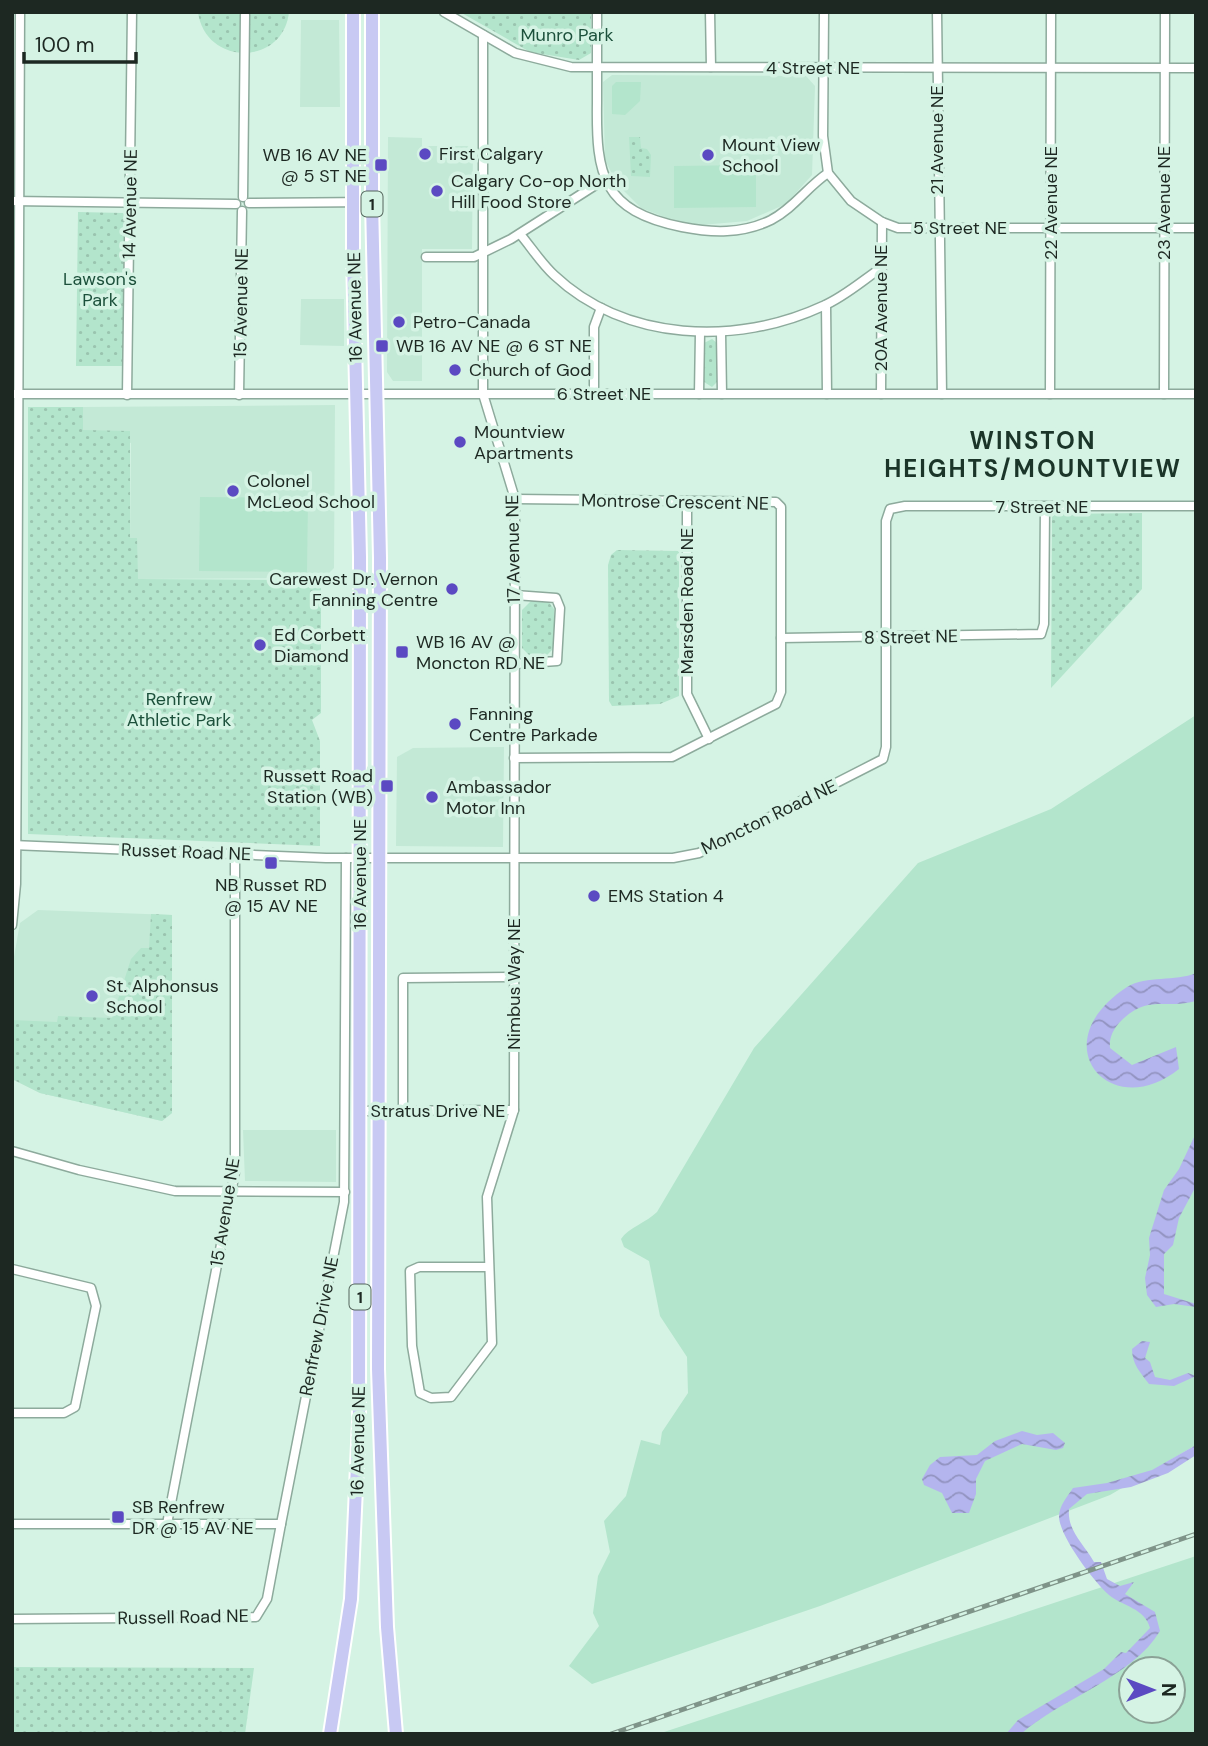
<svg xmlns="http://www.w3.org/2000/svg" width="1208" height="1746" font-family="'DM Sans',sans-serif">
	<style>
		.built { fill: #c3e9d6 }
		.grass { fill: #b3e5cc; fill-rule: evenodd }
		.park { fill: url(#park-dots) }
		.water { fill: url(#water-waves) }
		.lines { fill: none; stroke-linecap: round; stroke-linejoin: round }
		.minor-casing { stroke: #8daa9c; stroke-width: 11 }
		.highway-casing { stroke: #fff; stroke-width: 16 }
		.minor { stroke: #fff; stroke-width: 8 }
		.highway { stroke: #c8c9f3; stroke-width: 12 }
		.rail-casing { stroke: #7f9489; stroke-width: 5 }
		.rail { stroke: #d5f3e4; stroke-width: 2.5; stroke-dasharray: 8; stroke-linecap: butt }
		.poi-dot { fill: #5b49c2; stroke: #d5f3e4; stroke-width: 2.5 }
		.labels { text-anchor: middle; stroke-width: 7; stroke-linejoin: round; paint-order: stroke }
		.shield { fill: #d5f3e4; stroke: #54655c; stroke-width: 2 }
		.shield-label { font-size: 16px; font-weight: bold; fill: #1d2822 }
		.park-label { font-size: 18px; fill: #1c503b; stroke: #d5f3e4 }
		.street-label { font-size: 18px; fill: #1d2822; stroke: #d5f3e4 }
		.poi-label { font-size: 18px; fill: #1d2822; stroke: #d5f3e4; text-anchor: start }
		.district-label { font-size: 24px; font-weight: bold; letter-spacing: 2px; fill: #1b3529; stroke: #d5f3e4 }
	</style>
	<defs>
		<pattern id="park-dots" width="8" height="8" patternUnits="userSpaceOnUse" patternTransform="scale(1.75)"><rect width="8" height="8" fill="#b3e5cc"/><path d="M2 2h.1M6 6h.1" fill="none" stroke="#9ac4af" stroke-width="1.8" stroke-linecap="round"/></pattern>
		<pattern id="water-waves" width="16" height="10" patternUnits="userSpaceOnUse" patternTransform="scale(1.75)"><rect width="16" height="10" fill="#b4b5ee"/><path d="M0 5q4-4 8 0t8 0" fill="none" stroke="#9293c0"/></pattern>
	</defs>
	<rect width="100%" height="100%" fill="#d5f3e4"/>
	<!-- built -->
	<g class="built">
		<path d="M301,20H339L340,107H300Z"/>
		<path d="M612,75L806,76L815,86L812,175L786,204L747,221L701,225L675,221L641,208L617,184L605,160L603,82Z"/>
		<path d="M388,137L422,138V146H473L472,249H422V381H393L387,372Z"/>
		<path d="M301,299H344V346L300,345Z"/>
		<path d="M335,405L334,568L324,578L137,579V539H130L131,443L82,430L83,407Z"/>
		<path d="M504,747L503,847L396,846L397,757L413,748Z"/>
		<path d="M38,910L172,915V1113L162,1121L40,1093L12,1079V968L20,923Z"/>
		<path d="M243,1130H336V1182L245,1181Z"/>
	</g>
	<!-- grass -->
	<g class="grass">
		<path d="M616,82H641L640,101L625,115L612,114V86Z"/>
		<path d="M756,165V207L674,208V166Z"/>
		<path d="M200,497L308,498L307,572L199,571Z"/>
		<path d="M1196,715V1445L1110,1495L820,1606L592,1684L569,1666L599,1626L593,1613L598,1576L610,1552L604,1521L626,1496L641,1440L660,1445L662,1432L688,1393L687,1357L660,1316L649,1261L624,1247L621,1239C628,1228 647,1222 657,1212L754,1048L918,863L1051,809Z"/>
		<path d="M1196,1556V1734H658ZM1131,1669H1173V1711H1131Z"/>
	</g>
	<!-- park -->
	<g class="park">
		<path d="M198,12H289C283,67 205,66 198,12Z"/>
		<path d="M460,12H591V53L579,60L530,52Z"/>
		<path d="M629,137H640L641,148L647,149L651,155L650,177L631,176Z"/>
		<path d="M78,212L124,213L123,366H76Z"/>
		<path d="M712,339L717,343V382L712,387L704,382V343Z"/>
		<path d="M28,407H83V430L130,431V538H137L138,579L321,580V713L312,720L320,741V846L28,834Z"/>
		<path d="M1142,513V589L1051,688L1052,517L1056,514Z"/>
		<path d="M617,550L679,551V696L660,704L612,706L609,701L608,565L611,555Z"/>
		<path d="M532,600L548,601L554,609V648L545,657L532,658L522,648V610Z"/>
		<path d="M151,914L172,915V1113L162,1121L40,1093L12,1079V1020L57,1022L58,1016L112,1018L131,959L141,948H149Z"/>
		<path d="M12,1667L254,1668L245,1734H12Z"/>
	</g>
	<!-- water -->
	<g class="water">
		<path d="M1196,973V1001C1164,1010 1147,993 1119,1023C1113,1030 1109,1038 1110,1048L1132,1065L1176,1047L1179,1069C1111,1124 1040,1044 1127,987C1147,975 1175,982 1196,973Z"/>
		<path d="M1196,1133V1186L1179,1218L1173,1245L1164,1254V1294L1196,1304V1307L1174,1304L1156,1307L1147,1295L1145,1278L1150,1255L1149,1238L1164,1190L1179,1169Z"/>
		<path d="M1142,1341L1150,1342L1145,1358L1150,1362L1155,1377L1170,1380L1188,1373L1196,1376L1174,1386L1149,1384C1140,1372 1132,1364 1132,1349Z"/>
		<path d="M1022,1431L1037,1435L1053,1433L1065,1443L1063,1448L1056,1450L1022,1444L985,1461L976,1479V1494L969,1513H952L942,1493L924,1485L922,1479L930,1465L940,1457L977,1455L995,1441Z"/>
		<path d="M1196,1445V1455L1168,1473L1131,1487L1087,1494L1069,1509C1067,1531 1084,1544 1094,1562H1101L1107,1579L1120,1586L1134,1582L1125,1594L1155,1612L1160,1631C1133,1677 1060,1699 1021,1734H1006L1018,1720L1104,1669L1121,1652L1126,1653L1150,1628C1145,1608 1122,1606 1109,1595C1094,1582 1060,1537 1059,1517C1059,1506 1067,1497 1073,1488L1107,1483L1152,1470Z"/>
	</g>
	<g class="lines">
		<defs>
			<g id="minor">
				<path d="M444,12L515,53L571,67L1196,68"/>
				<path d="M597,12C597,43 597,73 597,103C596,175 602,211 682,227C712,233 742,234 771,220C794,208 807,187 828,173"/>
				<path d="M710,12L711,67"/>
				<path d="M824,12L823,136L828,173L851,201L882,222L898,228H1196"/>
				<path d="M937,12L942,394"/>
				<path d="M483,35V394L515,499L514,1110L487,1197L492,1343L451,1397L431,1398L420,1393L412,1346L410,1271L419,1267H489"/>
				<path d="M243,197L245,15"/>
				<path d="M12,201L236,204"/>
				<path d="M249,203L372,202"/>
				<path d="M520,234C531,247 541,263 554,275C625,342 737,346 823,306C844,297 862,281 881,268"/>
				<path d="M426,257H474L511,239L605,179"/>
				<path d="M826,305L827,394"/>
				<path d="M721,333L722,394"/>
				<path d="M12,394H1196"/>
				<path d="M594,394V327L601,308"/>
				<path d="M699,394L700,333"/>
				<path d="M881,394L882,222"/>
				<path d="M1050,394L1051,12"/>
				<path d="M1164,394L1165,12"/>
				<path d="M127,395L132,12"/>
				<path d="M239,395L242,211"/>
				<path d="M687,501V694L709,739"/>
				<path d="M515,595L556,598L560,608L557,661L515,664"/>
				<path d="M781,638L1041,634L1044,624L1045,507"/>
				<path d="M514,758L672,757L776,704L781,692V507L776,502L515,499"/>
				<path d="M12,845L326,858H673L699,853L883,759L886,747V521L890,509L905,506H1196"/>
				<path d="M12,925L16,884L17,718L20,12"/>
				<path d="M361,1111L514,1110"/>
				<path d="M403,1111V978L514,977"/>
				<path d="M12,1151L79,1170L175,1191L345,1192"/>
				<path d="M12,1269L91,1288L96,1306L75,1407L64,1413H12"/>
				<path d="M12,1524H281L344,1202L346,858"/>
				<path d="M167,1524L235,1172V854"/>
				<path d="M12,1619L256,1617L267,1599L281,1524"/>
			</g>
			<g id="highway">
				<path d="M372,12V202L380,558L378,1369L387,1627L396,1734"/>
				<path d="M330,1734L351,1599L359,1421L360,557L353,256V12"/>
			</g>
		</defs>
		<!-- minor casing -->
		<use href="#minor" class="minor-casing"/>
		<!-- highway casing -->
		<use href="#highway" class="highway-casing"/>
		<!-- minor -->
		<use href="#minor" class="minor"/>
		<!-- highway -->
		<use href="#highway" class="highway"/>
		<defs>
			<path id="rail" d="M611,1734L1196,1534"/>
		</defs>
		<!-- rail casing -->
		<use href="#rail" class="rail-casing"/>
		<!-- rail -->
		<use href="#rail" class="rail"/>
	</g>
	<!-- markers -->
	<g class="poi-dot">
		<circle cx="425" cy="154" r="7"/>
		<circle cx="708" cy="155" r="7"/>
		<rect x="374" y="158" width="14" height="14" rx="3.5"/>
		<circle cx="437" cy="191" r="7"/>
		<circle cx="399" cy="322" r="7"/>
		<rect x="375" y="339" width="14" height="14" rx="3.5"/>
		<circle cx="455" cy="370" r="7"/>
		<circle cx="460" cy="442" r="7"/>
		<circle cx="233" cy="491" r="7"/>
		<circle cx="452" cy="589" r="7"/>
		<circle cx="260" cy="645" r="7"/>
		<rect x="395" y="645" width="14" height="14" rx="3.5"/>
		<circle cx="455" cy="724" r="7"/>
		<rect x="380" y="779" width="14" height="14" rx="3.5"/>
		<circle cx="432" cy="797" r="7"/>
		<rect x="264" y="856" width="14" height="14" rx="3.5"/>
		<circle cx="594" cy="896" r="7"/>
		<circle cx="92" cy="996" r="7"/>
		<rect x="111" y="1510" width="14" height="14" rx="3.5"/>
	</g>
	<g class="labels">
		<!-- shield labels -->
		<g class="shield">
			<rect x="361.5" y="191.5" width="21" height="25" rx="5"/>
			<rect x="349.5" y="1284.5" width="21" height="25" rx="5"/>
		</g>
		<g class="shield-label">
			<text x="372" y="210">1</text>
			<text x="360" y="1303">1</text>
		</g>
		<!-- park labels -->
		<g class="park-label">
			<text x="567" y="41">Munro Park</text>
			<text x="100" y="285">Lawson's<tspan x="100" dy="21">Park</tspan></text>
			<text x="179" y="705">Renfrew<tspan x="179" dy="21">Athletic Park</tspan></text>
		</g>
		<!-- street labels -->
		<g class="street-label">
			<text x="813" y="74">4 Street NE</text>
			<text transform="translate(937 140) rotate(-90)" y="6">21 Avenue NE</text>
			<text transform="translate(1051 203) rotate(-90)" y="6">22 Avenue NE</text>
			<text transform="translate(1164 203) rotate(-90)" y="6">23 Avenue NE</text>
			<text transform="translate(130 204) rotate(-89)" y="6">14 Avenue NE</text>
			<text x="960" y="234">5 Street NE</text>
			<text transform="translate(241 303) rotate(-89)" y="6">15 Avenue NE</text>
			<text transform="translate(355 307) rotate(-91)" y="6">16 Avenue NE</text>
			<text transform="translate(881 308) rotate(-90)" y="6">20A Avenue NE</text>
			<text x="604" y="400">6 Street NE</text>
			<text transform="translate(675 502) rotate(1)" y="6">Montrose Crescent NE</text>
			<text x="1042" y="513">7 Street NE</text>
			<text transform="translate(513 549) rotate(-91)" y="6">17 Avenue NE</text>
			<text transform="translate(687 601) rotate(-90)" y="6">Marsden Road NE</text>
			<text transform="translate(911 637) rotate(-1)" y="6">8 Street NE</text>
			<text transform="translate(769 817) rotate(-26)" y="6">Moncton Road NE</text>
			<text transform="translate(186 852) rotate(2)" y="6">Russet Road NE</text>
			<text transform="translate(360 874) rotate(-90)" y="6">16 Avenue NE</text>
			<text transform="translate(514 984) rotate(-90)" y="6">Nimbus Way NE</text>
			<text x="438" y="1117">Stratus Drive NE</text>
			<text transform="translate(225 1212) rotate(-81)" y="6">15 Avenue NE</text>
			<text transform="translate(319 1326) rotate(-79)" y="6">Renfrew Drive NE</text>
			<text transform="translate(358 1441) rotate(-89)" y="6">16 Avenue NE</text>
			<text transform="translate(183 1617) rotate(-1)" y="6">Russell Road NE</text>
		</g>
		<!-- poi labels -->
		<g class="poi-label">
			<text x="722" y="151">Mount View<tspan x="722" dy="21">School</tspan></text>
			<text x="439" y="160">First Calgary</text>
			<text x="367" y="161" text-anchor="end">WB 16 AV NE<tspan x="367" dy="21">@ 5 ST NE</tspan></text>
			<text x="451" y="187">Calgary Co-op North<tspan x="451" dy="21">Hill Food Store</tspan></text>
			<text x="413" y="328">Petro-Canada</text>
			<text x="396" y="352">WB 16 AV NE @ 6 ST NE</text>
			<text x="469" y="376">Church of God</text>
			<text x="474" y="438">Mountview<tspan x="474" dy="21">Apartments</tspan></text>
			<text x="247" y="487">Colonel<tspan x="247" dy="21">McLeod School</tspan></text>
			<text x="438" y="585" text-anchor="end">Carewest Dr. Vernon<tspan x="438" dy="21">Fanning Centre</tspan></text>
			<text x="274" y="641">Ed Corbett<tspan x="274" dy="21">Diamond</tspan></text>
			<text x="416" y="648">WB 16 AV @<tspan x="416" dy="21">Moncton RD NE</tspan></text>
			<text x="469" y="720">Fanning<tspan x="469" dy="21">Centre Parkade</tspan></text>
			<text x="373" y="782" text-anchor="end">Russett Road<tspan x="373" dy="21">Station (WB)</tspan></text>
			<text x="446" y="793">Ambassador<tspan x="446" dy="21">Motor Inn</tspan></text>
			<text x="271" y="891" text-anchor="middle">NB Russet RD<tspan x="271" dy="21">@ 15 AV NE</tspan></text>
			<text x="608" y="902">EMS Station 4</text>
			<text x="106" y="992">St. Alphonsus<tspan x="106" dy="21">School</tspan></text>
			<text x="132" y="1513">SB Renfrew<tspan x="132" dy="21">DR @ 15 AV NE</tspan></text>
		</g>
		<!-- district labels -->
		<g class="district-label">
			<text x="1033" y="449">WINSTON<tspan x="1033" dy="28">HEIGHTS/MOUNTVIEW</tspan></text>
		</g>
	</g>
	<!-- border -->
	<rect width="1208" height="1746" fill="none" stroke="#1d2822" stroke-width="28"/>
	<!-- north arrow -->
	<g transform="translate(1152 1690) rotate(90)"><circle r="33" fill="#d5f3e4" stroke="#8ba296" stroke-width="2"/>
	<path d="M0-5L12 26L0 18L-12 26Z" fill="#5b49c2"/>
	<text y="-10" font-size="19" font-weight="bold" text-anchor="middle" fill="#1d2822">N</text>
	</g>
	<!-- scale -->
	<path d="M24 52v10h112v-10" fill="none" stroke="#1d2822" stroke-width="3.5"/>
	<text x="35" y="52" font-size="21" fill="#1d2822" stroke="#d5f3e4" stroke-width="5" paint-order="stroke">100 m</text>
</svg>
